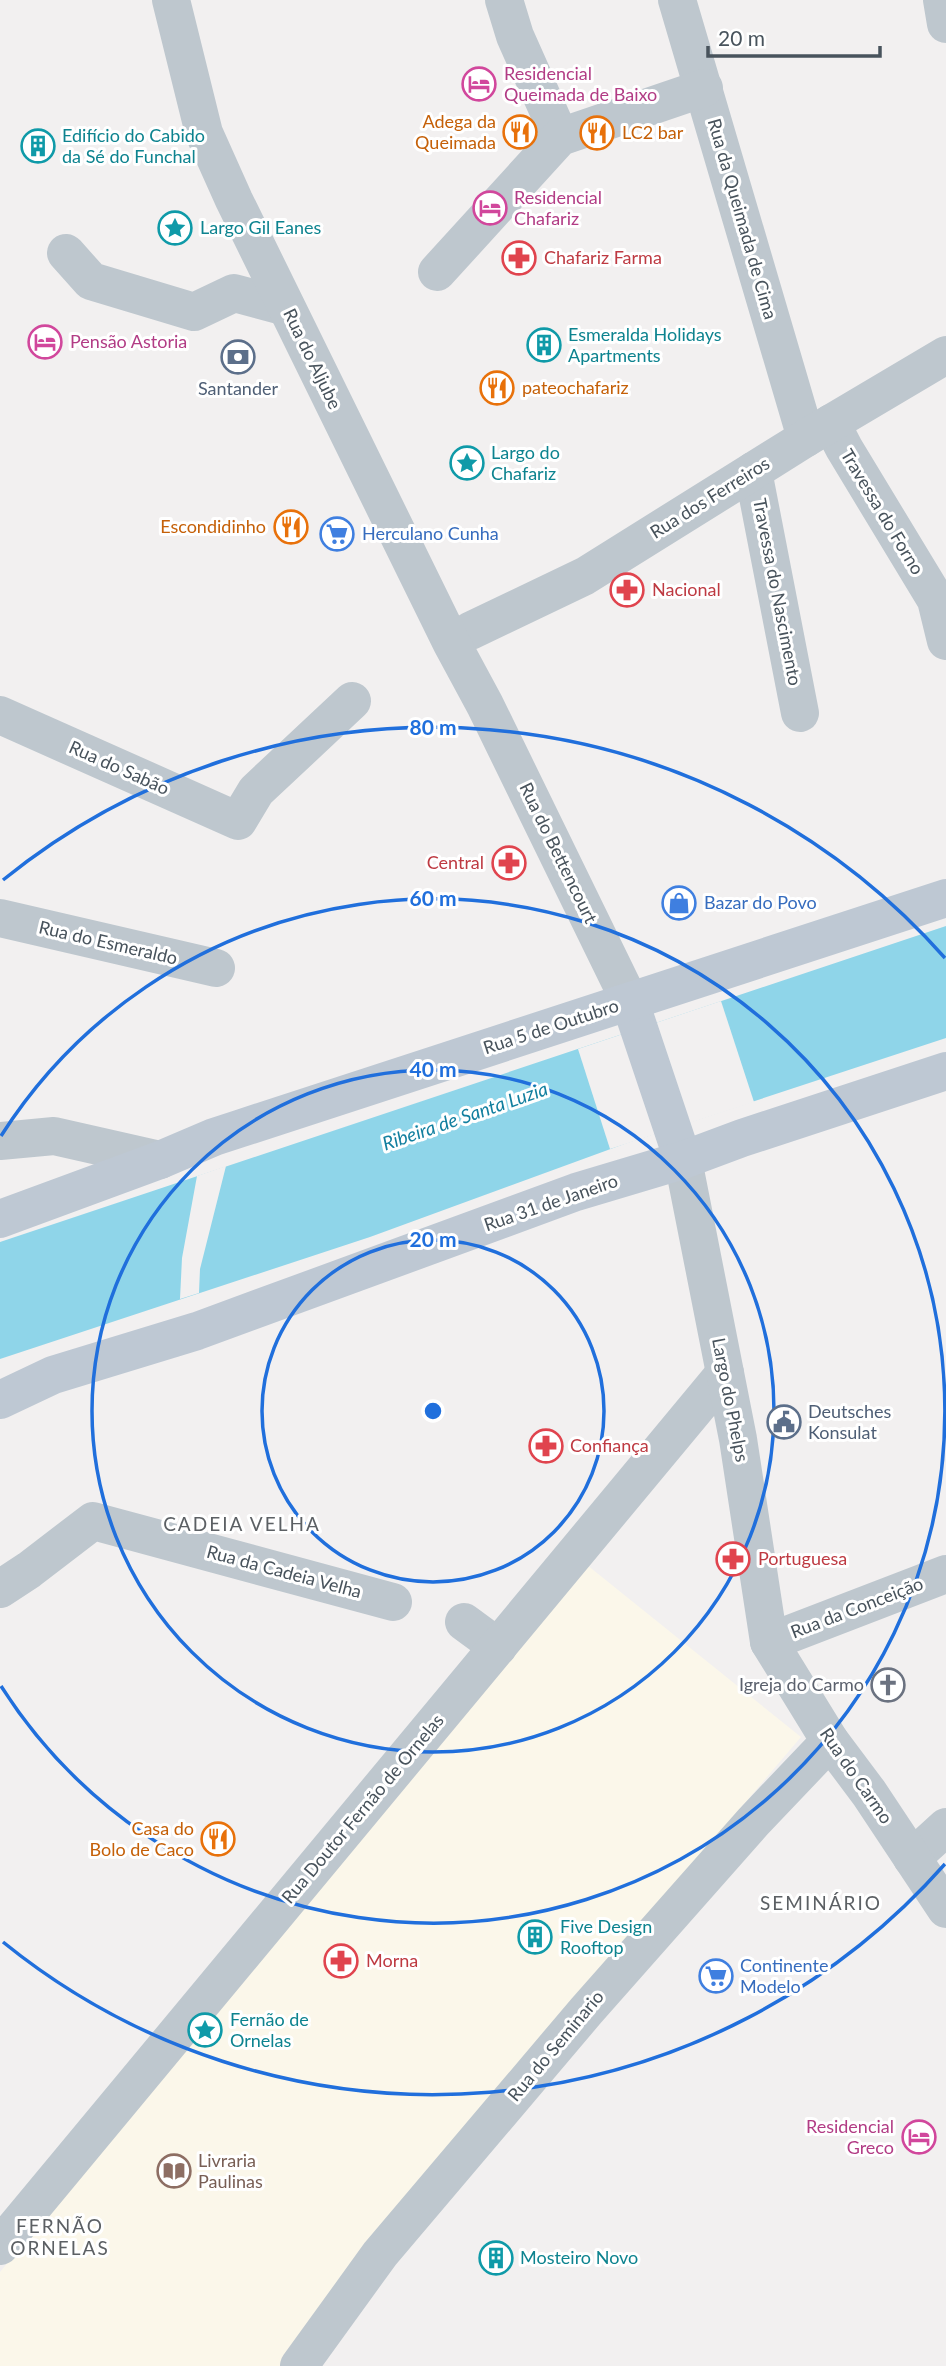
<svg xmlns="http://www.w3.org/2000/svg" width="946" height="2366" font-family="Lato,sans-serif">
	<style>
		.commercial { fill: #fbf7ea }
		.water { fill: #8fd5e9 }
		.pier { fill: #f2f0f0 }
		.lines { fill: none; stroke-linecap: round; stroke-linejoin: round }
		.pedestrian { stroke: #bec7ce; stroke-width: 38 }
		.minor { stroke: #bec7ce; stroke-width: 38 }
		.secondary { stroke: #bec8d3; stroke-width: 38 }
		.ring { fill: none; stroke: #206fdc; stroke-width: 3.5 }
		.labels { text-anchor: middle; stroke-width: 6; stroke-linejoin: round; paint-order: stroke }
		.hotel-label { font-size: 18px; fill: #b23c85; stroke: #fff; text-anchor: start }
		.food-label { font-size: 18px; fill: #c56008; stroke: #fff; text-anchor: end }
		.culture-label { font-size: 18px; fill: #0d838f; stroke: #fff; text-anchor: start }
		.street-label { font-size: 18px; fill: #48535c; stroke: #fff }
		.health-label { font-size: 18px; fill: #be3a42; stroke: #fff; text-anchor: start }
		.service-label { font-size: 18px; fill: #4e5e75; stroke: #fff }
		.shop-label { font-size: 18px; fill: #366cbe; stroke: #fff; text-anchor: start }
		.worship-label { font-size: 18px; fill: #5b616d; stroke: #fff; text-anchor: end }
		.education-label { font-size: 18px; fill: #785e54; stroke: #fff; text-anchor: start }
		.water-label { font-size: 19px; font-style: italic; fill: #127f9f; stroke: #fff }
		.neighbourhood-label { font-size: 19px; letter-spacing: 2px; fill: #5c6064; stroke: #fff }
		.centre { fill: #206fdc; stroke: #fff; stroke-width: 3.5 }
		.ring-label { font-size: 21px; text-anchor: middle; font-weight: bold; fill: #206fdc; stroke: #fff; stroke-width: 6; stroke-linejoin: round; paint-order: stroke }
	</style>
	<rect width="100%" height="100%" fill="#f2f0f0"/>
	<!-- commercial -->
	<path class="commercial" d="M587,1565L801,1737L368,2245L280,2366H0V2272Z"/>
	<!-- water -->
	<path class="water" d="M946,926V1038L627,1143L370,1237L0,1359V1242Z"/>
	<!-- pier -->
	<g class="pier">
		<path d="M721,1001L754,1102L610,1149L578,1049Z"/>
		<path d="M226,1166L200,1269L199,1293L180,1299L182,1258L197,1176Z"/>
	</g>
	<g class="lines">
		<!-- pedestrian -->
		<g class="pedestrian">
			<path d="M504,0L515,36L560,137"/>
			<path d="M677,0L806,438"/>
			<path d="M942,0L946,24"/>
			<path d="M66,253L91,281L194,312L234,293L286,307"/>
			<path d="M437,272L560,137L704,88"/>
			<path d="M831,423L844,448L936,600L946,641"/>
			<path d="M753,471L800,713"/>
			<path d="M470,631L585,576L806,438L946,355"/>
			<path d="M0,715L238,821L256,791L352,701"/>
			<path d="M0,918L216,968"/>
			<path d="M0,1589L29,1570L93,1521L393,1602"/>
			<path d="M464,1622L498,1647"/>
			<path d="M769,1642L946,1574"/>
			<path d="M912,1858L946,1827"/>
			<path d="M0,2246L725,1373"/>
		</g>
		<!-- minor -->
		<g class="minor">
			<path d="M171,0L204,133L234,200L451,642L485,705L630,1002"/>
			<path d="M0,1141L54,1136L160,1160"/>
			<path d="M683,1160L738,1439L769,1642L830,1741L869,1793L946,1909"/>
			<path d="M299,2366L380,2254L586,2011L753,1822L830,1741"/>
		</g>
		<!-- secondary -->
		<g class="secondary">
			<path d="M630,1002L683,1160"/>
			<path d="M0,1219L160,1160L214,1137C458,1058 701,976 946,898"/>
			<path d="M0,1400L53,1375L197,1331L576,1192L683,1160L742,1138L946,1071"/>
		</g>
	</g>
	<!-- distance rings -->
	<g class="ring">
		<circle cx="433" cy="1411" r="171"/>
		<circle cx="433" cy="1411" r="341"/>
		<path d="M1 1136A512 512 0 1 1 1 1686"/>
		<path d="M945 1864A683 683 0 0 1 3 1942M3 880A683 683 0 0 1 945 958"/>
	</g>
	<!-- icons -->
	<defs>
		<symbol id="hotel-ring" viewBox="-11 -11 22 22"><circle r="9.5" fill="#fff" stroke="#d1479c" stroke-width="1.5"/><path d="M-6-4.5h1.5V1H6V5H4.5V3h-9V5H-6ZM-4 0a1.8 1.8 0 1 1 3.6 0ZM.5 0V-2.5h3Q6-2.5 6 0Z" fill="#d1479c"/></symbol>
		<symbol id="restaurant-ring" viewBox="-11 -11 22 22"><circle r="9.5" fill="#fff" stroke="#e8710a" stroke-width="1.5"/><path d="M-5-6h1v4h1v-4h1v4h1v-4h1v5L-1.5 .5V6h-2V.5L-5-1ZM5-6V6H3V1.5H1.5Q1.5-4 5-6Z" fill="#e8710a"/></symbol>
		<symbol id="building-ring" viewBox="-11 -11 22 22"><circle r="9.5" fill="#fff" stroke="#0f9aa8" stroke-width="1.5"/><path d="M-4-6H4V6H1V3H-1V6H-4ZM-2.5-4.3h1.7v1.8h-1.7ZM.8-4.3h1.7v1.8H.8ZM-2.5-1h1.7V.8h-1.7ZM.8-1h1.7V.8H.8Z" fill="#0f9aa8"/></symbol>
		<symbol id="sight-ring" viewBox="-11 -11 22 22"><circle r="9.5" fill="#fff" stroke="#0f9aa8" stroke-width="1.5"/><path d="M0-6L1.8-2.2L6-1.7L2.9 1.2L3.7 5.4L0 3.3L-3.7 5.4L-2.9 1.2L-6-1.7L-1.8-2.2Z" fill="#0f9aa8"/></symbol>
		<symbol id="pharmacy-ring" viewBox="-11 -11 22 22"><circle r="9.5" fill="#fff" stroke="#e0444e" stroke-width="1.5"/><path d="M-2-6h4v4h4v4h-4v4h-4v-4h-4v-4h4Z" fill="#e0444e"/></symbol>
		<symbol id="bank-ring" viewBox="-11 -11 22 22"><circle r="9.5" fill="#fff" stroke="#5c6f8a" stroke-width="1.5"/><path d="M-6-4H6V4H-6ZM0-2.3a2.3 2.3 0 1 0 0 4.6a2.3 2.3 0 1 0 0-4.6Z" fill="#5c6f8a"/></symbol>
		<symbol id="supermarket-ring" viewBox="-11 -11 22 22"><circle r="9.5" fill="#fff" stroke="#3f7fe0" stroke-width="1.5"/><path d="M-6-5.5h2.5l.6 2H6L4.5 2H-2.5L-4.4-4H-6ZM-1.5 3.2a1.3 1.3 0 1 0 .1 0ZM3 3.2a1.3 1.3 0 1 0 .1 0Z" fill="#3f7fe0"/></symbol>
		<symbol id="shop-ring" viewBox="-11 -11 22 22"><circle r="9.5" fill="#fff" stroke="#3f7fe0" stroke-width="1.5"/><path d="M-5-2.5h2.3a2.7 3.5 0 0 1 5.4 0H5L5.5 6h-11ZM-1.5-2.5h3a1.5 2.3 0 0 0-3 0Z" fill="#3f7fe0"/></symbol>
		<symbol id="civic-ring" viewBox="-11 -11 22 22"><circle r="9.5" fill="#fff" stroke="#5c6f8a" stroke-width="1.5"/><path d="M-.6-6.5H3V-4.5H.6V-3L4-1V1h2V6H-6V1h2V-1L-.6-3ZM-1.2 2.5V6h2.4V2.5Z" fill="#5c6f8a"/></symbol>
		<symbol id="church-ring" viewBox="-11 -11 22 22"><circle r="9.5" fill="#fff" stroke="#6b7280" stroke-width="1.5"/><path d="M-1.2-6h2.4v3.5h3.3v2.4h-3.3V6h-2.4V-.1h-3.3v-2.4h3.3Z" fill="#6b7280"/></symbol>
		<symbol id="library-ring" viewBox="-11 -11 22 22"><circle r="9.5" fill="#fff" stroke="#8d6e63" stroke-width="1.5"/><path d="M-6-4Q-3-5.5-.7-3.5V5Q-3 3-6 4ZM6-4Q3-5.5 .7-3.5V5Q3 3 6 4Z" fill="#8d6e63"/></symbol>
	</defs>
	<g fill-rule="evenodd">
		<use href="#hotel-ring" x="460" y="65" width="38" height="38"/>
		<use href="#restaurant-ring" x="501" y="113" width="38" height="38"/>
		<use href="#restaurant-ring" x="578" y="114" width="38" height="38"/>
		<use href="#building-ring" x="19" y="127" width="38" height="38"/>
		<use href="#hotel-ring" x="471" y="189" width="38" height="38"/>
		<use href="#sight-ring" x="156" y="209" width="38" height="38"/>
		<use href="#pharmacy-ring" x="500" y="239" width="38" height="38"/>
		<use href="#hotel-ring" x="26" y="323" width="38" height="38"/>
		<use href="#building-ring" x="525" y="326" width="38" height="38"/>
		<use href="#bank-ring" x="219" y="338" width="38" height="38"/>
		<use href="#restaurant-ring" x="478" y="369" width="38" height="38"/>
		<use href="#sight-ring" x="448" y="444" width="38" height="38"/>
		<use href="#restaurant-ring" x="272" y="508" width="38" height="38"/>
		<use href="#supermarket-ring" x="318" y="515" width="38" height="38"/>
		<use href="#pharmacy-ring" x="608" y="571" width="38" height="38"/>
		<use href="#pharmacy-ring" x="490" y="844" width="38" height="38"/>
		<use href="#shop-ring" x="660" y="884" width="38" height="38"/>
		<use href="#civic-ring" x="765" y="1403" width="38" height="38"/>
		<use href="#pharmacy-ring" x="527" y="1427" width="38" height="38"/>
		<use href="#pharmacy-ring" x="714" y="1540" width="38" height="38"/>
		<use href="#church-ring" x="869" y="1666" width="38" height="38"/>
		<use href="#restaurant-ring" x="199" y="1820" width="38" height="38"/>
		<use href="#building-ring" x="516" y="1918" width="38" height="38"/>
		<use href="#pharmacy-ring" x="322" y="1942" width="38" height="38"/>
		<use href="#supermarket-ring" x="697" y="1957" width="38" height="38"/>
		<use href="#sight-ring" x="186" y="2011" width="38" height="38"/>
		<use href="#hotel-ring" x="900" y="2118" width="38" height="38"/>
		<use href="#library-ring" x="155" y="2152" width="38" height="38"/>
		<use href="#building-ring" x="477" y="2239" width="38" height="38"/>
	</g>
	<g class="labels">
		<!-- hotel labels -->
		<g class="hotel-label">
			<text x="504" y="80">Residencial<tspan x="504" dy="21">Queimada de Baixo</tspan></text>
			<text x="514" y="204">Residencial<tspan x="514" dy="21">Chafariz</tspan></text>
			<text x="70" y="348">Pensão Astoria</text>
			<text x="894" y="2133" text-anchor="end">Residencial<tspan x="894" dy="21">Greco</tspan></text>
		</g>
		<!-- food labels -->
		<g class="food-label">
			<text x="496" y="128">Adega da<tspan x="496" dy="21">Queimada</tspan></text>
			<text x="622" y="139" text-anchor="start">LC2 bar</text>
			<text x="522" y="394" text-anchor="start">pateochafariz</text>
			<text x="266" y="533">Escondidinho</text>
			<text x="194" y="1835">Casa do<tspan x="194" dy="21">Bolo de Caco</tspan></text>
		</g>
		<!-- culture labels -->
		<g class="culture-label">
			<text x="62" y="142">Edifício do Cabido<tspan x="62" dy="21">da Sé do Funchal</tspan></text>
			<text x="200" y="234">Largo Gil Eanes</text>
			<text x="568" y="341">Esmeralda Holidays<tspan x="568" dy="21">Apartments</tspan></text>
			<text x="491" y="459">Largo do<tspan x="491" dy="21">Chafariz</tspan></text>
			<text x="560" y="1933">Five Design<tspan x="560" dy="21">Rooftop</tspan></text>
			<text x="230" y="2026">Fernão de<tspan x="230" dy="21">Ornelas</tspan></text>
			<text x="520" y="2264">Mosteiro Novo</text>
		</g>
		<!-- street labels -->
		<g class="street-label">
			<text transform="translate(742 219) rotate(74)" y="6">Rua da Queimada de Cima</text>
			<text transform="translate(312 359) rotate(64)" y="6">Rua do Aljube</text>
			<text transform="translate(710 498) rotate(-32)" y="6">Rua dos Ferreiros</text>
			<text transform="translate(882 512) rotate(59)" y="6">Travessa do Forno</text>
			<text transform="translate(777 592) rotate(79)" y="6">Travessa do Nascimento</text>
			<text transform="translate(119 768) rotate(24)" y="6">Rua do Sabão</text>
			<text transform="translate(558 853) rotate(64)" y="6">Rua do Bettencourt</text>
			<text transform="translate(108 943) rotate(13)" y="6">Rua do Esmeraldo</text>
			<text transform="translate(551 1027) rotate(-18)" y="6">Rua 5 de Outubro</text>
			<text transform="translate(551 1203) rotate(-19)" y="6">Rua 31 de Janeiro</text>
			<text transform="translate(730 1400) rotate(79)" y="6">Largo do Phelps</text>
			<text transform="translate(284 1572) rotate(15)" y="6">Rua da Cadeia Velha</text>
			<text transform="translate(857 1608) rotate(-21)" y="6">Rua da Conceição</text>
			<text transform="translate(856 1776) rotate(55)" y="6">Rua do Carmo</text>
			<text transform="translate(363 1809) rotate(-50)" y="6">Rua Doutor Fernão de Ornelas</text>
			<text transform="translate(556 2046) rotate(-50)" y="6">Rua do Seminario</text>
		</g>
		<!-- health labels -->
		<g class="health-label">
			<text x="544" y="264">Chafariz Farma</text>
			<text x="652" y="596">Nacional</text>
			<text x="484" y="869" text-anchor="end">Central</text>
			<text x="570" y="1452">Confiança</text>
			<text x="758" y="1565">Portuguesa</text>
			<text x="366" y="1967">Morna</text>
		</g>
		<!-- service labels -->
		<g class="service-label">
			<text x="238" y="395">Santander</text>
			<text x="808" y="1418" text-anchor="start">Deutsches<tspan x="808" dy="21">Konsulat</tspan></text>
		</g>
		<!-- shop labels -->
		<g class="shop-label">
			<text x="362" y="540">Herculano Cunha</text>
			<text x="704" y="909">Bazar do Povo</text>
			<text x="740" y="1972">Continente<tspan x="740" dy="21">Modelo</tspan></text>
		</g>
		<!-- worship labels -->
		<g class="worship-label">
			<text x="864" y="1691">Igreja do Carmo</text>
		</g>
		<!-- education labels -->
		<g class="education-label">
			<text x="198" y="2167">Livraria<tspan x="198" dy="21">Paulinas</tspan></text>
		</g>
		<!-- water labels -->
		<g class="water-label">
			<text transform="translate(465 1116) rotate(-19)" y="7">Ribeira de Santa Luzia</text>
		</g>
		<!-- neighbourhood labels -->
		<g class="neighbourhood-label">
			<text x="242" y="1531">CADEIA VELHA</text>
			<text x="821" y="1910">SEMINÁRIO</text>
			<text x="60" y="2233">FERNÃO<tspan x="60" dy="22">ORNELAS</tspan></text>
		</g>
	</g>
	<circle cx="433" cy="1411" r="10" class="centre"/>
	<g class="ring-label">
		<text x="433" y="735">80 m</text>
		<text x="433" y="906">60 m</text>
		<text x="433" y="1077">40 m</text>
		<text x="433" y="1247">20 m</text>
	</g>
	<!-- scale -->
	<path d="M708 46v10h172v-10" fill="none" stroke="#48535c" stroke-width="3.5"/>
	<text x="718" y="46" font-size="21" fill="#48535c" stroke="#ffffff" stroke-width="5" paint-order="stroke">20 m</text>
</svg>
